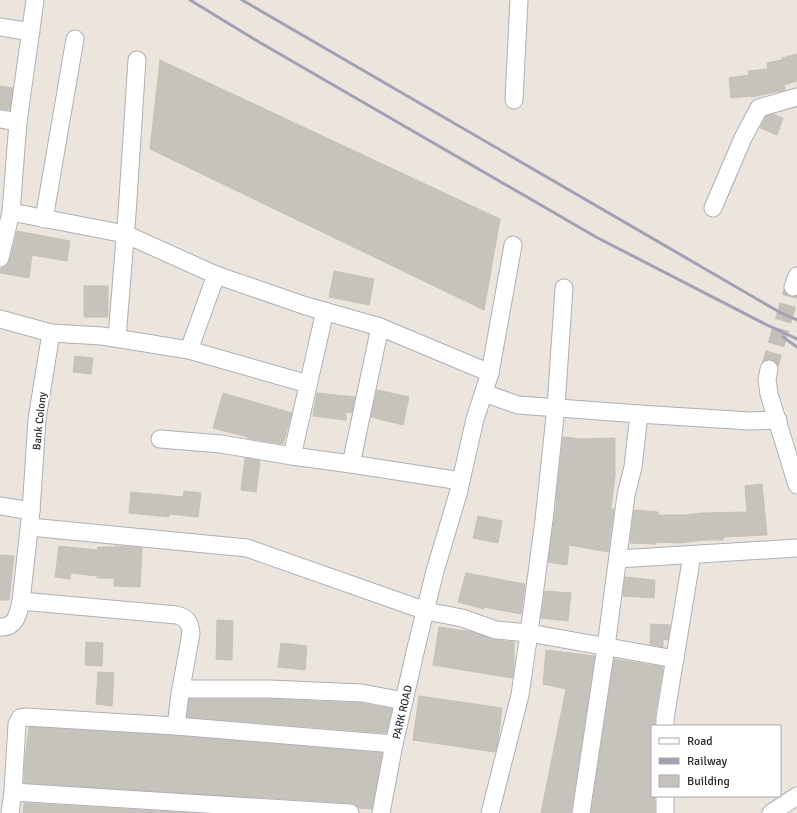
<svg xmlns="http://www.w3.org/2000/svg" width="797" height="813" font-family="Signika,sans-serif">
	<style>
		.building { fill: #c6c2bc; stroke: #c6c1b6 }
		.lines { fill: none; stroke-linecap: round; stroke-linejoin: round }
		.minor-tunnel { stroke: #c4c0b9; stroke-width: 17; stroke-dasharray: 17 8; stroke-linecap: butt }
		.minor-casing { stroke: #adafb9; stroke-width: 19 }
		.minor { stroke: #fff; stroke-width: 17 }
		.rail { stroke: #a0a2b3; stroke-width: 3 }
		.labels { text-anchor: middle; stroke-width: 4; stroke-linejoin: round; paint-order: stroke }
		.street-label { font-size: 11px; fill: #2a2a2a; stroke: #fff }
	</style>
	<rect width="100%" height="100%" fill="#ebe5dd"/>
	<!-- building -->
	<g class="building">
		<path d="M797,54V81L784,85L785,90L751,97V96L731,98L729,78L749,75L748,71L768,69L767,63L782,60V58Z"/>
		<path d="M160,60L500,219L484,310L150,149Z"/>
		<path d="M0,86L13,88L10,110L0,109Z"/>
		<path d="M773,114L783,118L777,135L760,128L766,116Z"/>
		<path d="M17,231L70,241L67,261L32,255L29,278L0,273L1,268L7,265L10,260Z"/>
		<path d="M334,271L374,279L369,305L329,297Z"/>
		<rect x="84" y="286" width="24" height="31"/>
		<path d="M75,356L93,358L91,374L73,372Z"/>
		<path d="M377,390L409,397L403,425L371,417Z"/>
		<path d="M223,393L292,413L283,444L247,438L248,437L213,428Z"/>
		<path d="M317,393L355,397L352,413L346,412V420L313,416Z"/>
		<path d="M563,437L581,439L615,438V475L611,509H614L608,552L569,545L567,565L548,562L557,500H556Z"/>
		<path d="M245,458L260,461L256,492L241,490Z"/>
		<path d="M762,484L767,535L723,537V540H705L680,543L656,542V544L630,543L634,510L658,512V515H684L702,513L747,512L745,486Z"/>
		<path d="M184,491L201,493L198,517L169,514V517L129,513L131,492L183,497Z"/>
		<path d="M478,516L502,521L498,543L473,538Z"/>
		<path d="M59,546L97,550L98,547H116V546L142,548L140,587L114,586V578H97V576L71,573L70,579L55,577Z"/>
		<path d="M0,555L14,556L9,600H0Z"/>
		<path d="M466,573L525,584L521,614L484,607V609L458,602Z"/>
		<path d="M625,577L655,580L654,598L623,596Z"/>
		<path d="M545,591L571,593L568,621L541,618Z"/>
		<path d="M217,620L233,621L232,660L216,659Z"/>
		<path d="M651,624L670,625L668,640L663,639V647L650,644Z"/>
		<path d="M439,627L472,632L495,640L514,642V666L512,678L433,665Z"/>
		<path d="M86,642L103,643L102,666L85,665Z"/>
		<path d="M281,643L307,646L305,670L278,667Z"/>
		<path d="M546,650L595,656L571,813H541L566,689L543,684Z"/>
		<path d="M614,659L663,667L655,716V726H652V796H655V813H591Z"/>
		<path d="M98,672L114,673L112,706L96,704Z"/>
		<path d="M419,696L502,708L498,742L495,752L413,740Z"/>
		<path d="M189,699H269L361,703L392,709L386,733L187,717Z"/>
		<path d="M29,727L181,736L382,753L372,809L359,808L355,804L351,803L24,783L25,758Z"/>
		<path d="M24,803L189,813H23Z"/>
	</g>
	<g class="lines">
		<!-- minor-tunnel -->
		<path class="minor-tunnel" d="M769,369L793,287"/>
		<defs>
			<g id="minor">
				<path d="M0,27L31,32"/>
				<path d="M514,100L519,0"/>
				<path d="M0,119L18,122"/>
				<path d="M713,208L743,138L759,108L797,97"/>
				<path d="M11,212L125,234L216,275L306,306L380,327L490,373L475,419L458,494L435,571L417,644L394,744L381,813"/>
				<path d="M44,219L75,39"/>
				<path d="M0,258L11,212L18,122L35,0"/>
				<path d="M793,287L797,276"/>
				<path d="M564,288L556,407L544,520L529,633L675,659"/>
				<path d="M0,319L51,333L102,336L189,350L308,384"/>
				<path d="M117,338L127,214L137,60"/>
				<path d="M189,350L216,275"/>
				<path d="M769,369L767,380L769,394L797,485"/>
				<path d="M490,373L513,245"/>
				<path d="M484,393L518,405L639,414L750,421L778,420"/>
				<path d="M160,439L221,444L292,456L351,464L461,481"/>
				<path d="M292,456L325,311"/>
				<path d="M351,464L380,327"/>
				<path d="M0,506L31,511L21,601C18,614 16,628 0,627"/>
				<path d="M31,511L37,419L51,333"/>
				<path d="M30,527L247,548L426,611L462,618L496,630L529,633L520,695L490,813"/>
				<path d="M618,559L797,548"/>
				<path d="M21,601L177,615C187,618 190,622 191,633L180,694L176,726"/>
				<path d="M181,689H269L362,693L404,701"/>
				<path d="M665,726V718L692,555"/>
				<path d="M13,792L350,813"/>
				<path d="M665,796V813"/>
				<path d="M10,813L13,792L17,724L20,718L25,717L176,726L394,744"/>
				<path d="M581,813L606,647L626,495L633,467L639,414"/>
				<path d="M771,813L797,796"/>
			</g>
		</defs>
		<!-- minor casing -->
		<use href="#minor" class="minor-casing"/>
		<!-- minor -->
		<use href="#minor" class="minor"/>
		<!-- rail -->
		<g class="rail">
			<path d="M190,0L259,42L596,237L767,325L797,339"/>
			<path d="M242,0L781,313L797,320"/>
			<path d="M783,337L797,347"/>
		</g>
	</g>
	<g class="labels">
		<!-- street labels -->
		<g class="street-label">
			<text transform="translate(39 421) rotate(-84)" y="4">Bank Colony</text>
			<text transform="translate(402 712) rotate(-77)" y="4">PARK ROAD</text>
		</g>
	</g>
	<!-- legend -->
	<rect x="651" y="725" width="130" height="72" fill="#ffffff" stroke="#aaaaaa"/>
	<rect x="659" y="738" width="20" height="6" fill="#ffffff" stroke="#aaaaaa"/>
	<text x="687" y="745" font-size="12" fill="#2a2a2a">Road</text>
	<rect x="659" y="758" width="20" height="6" fill="#a0a2b3" stroke="#aaaaaa"/>
	<text x="687" y="765" font-size="12" fill="#2a2a2a">Railway</text>
	<rect x="659" y="775" width="20" height="12" fill="#c6c2bc" stroke="#aaaaaa"/>
	<text x="687" y="785" font-size="12" fill="#2a2a2a">Building</text>
</svg>
